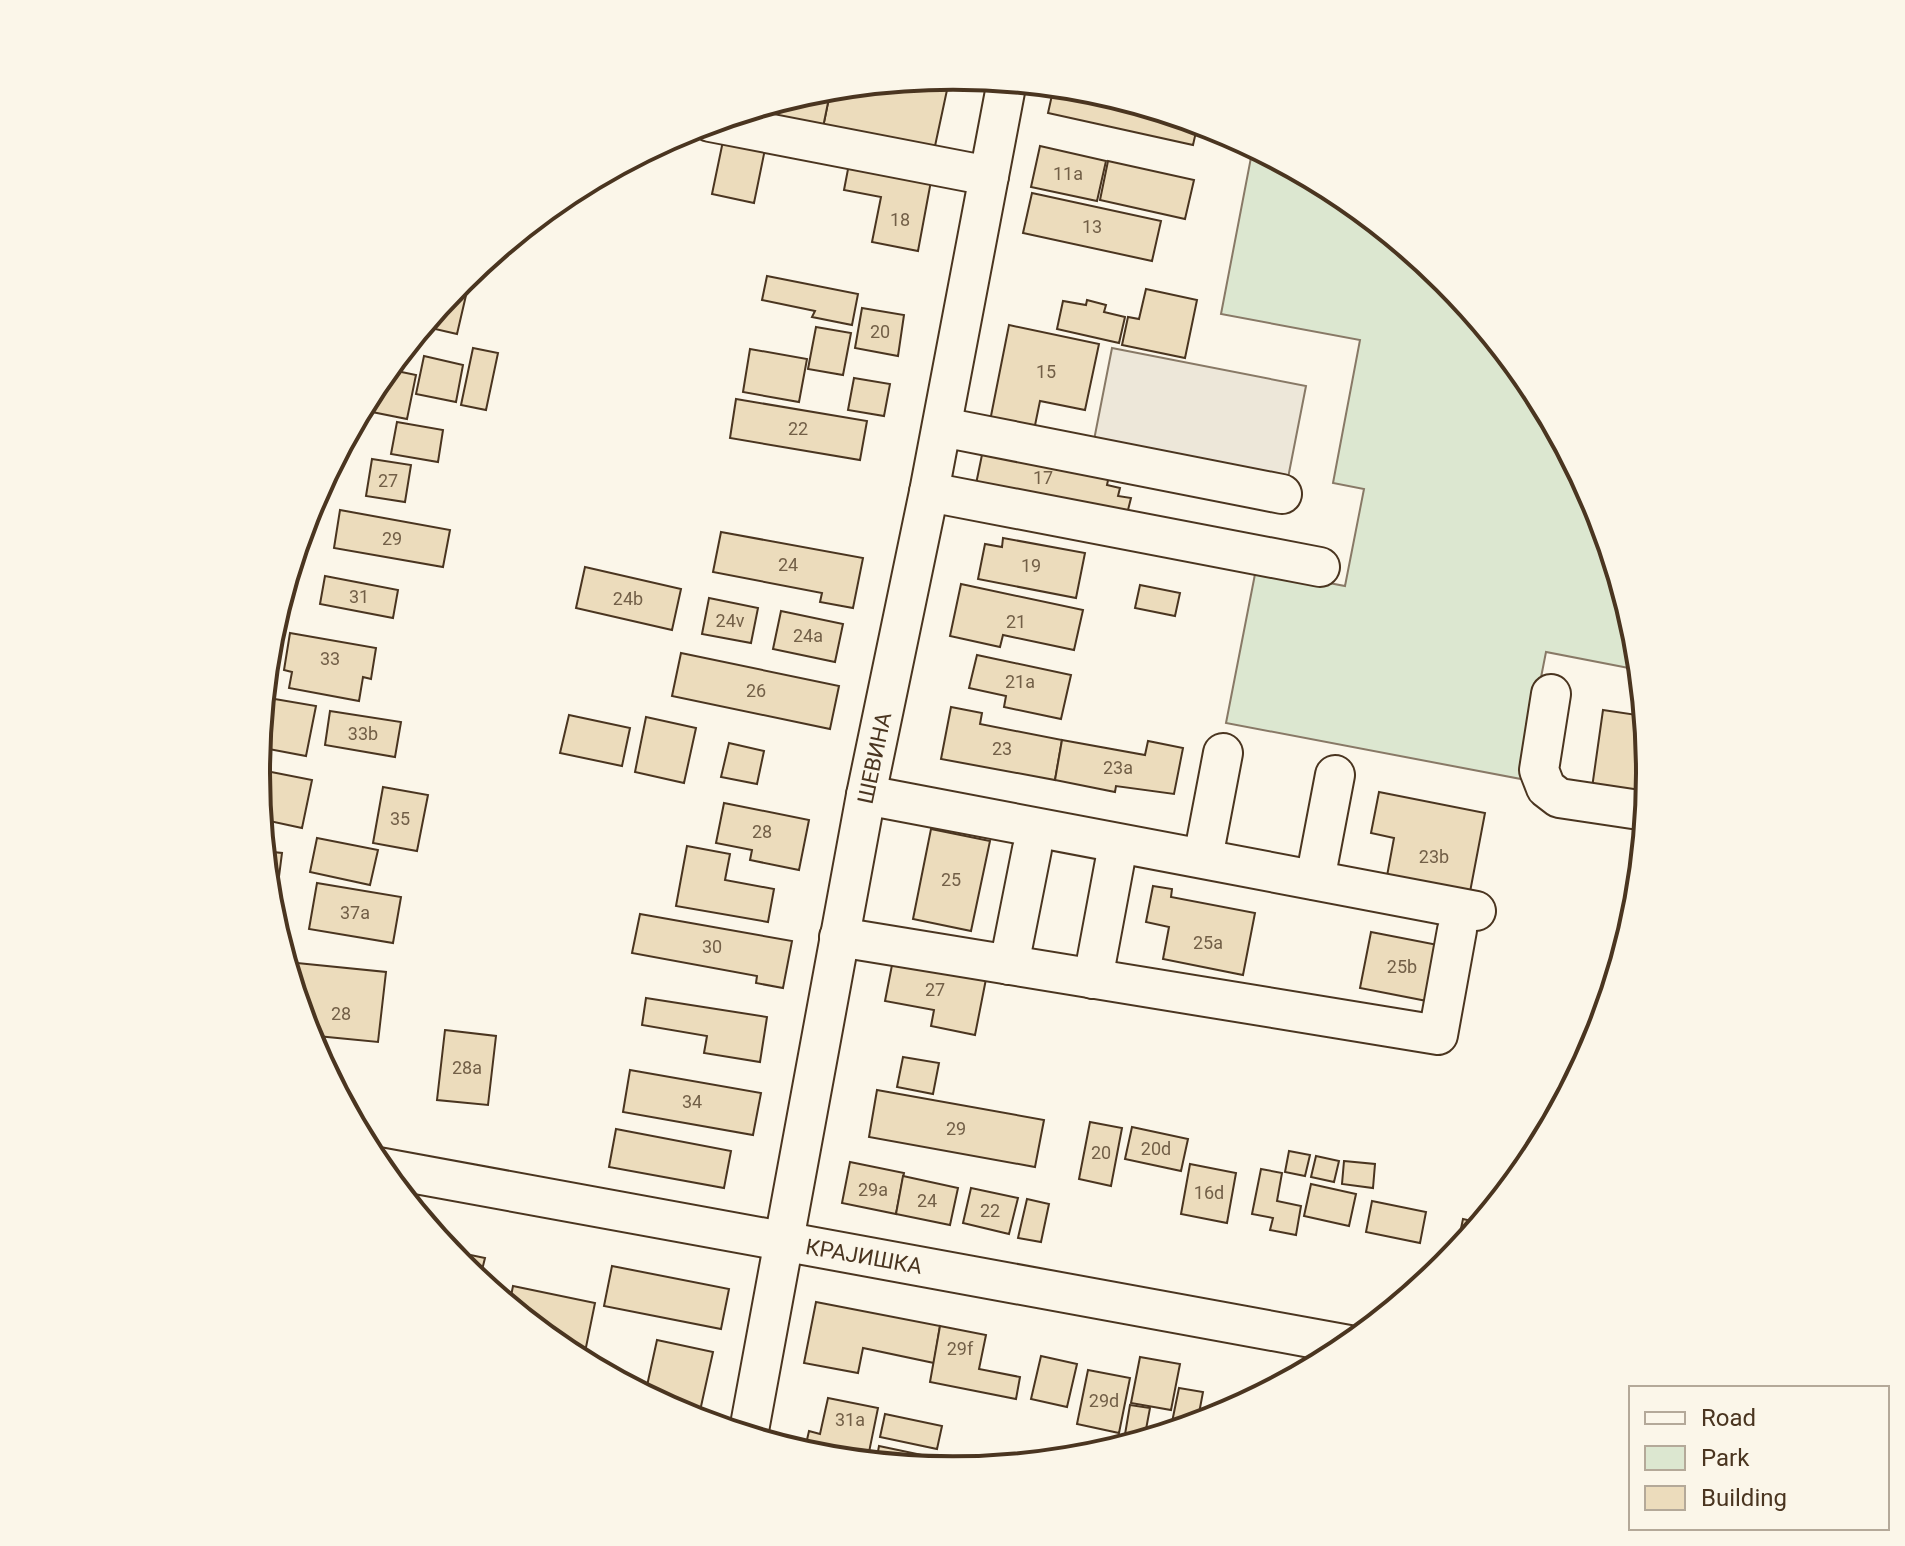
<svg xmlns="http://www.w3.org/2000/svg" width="1905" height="1546" font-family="Roboto,sans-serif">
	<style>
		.green { fill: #dce7d0; stroke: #887966; stroke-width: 2 }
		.parking { fill: #ede7d9; stroke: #887966; stroke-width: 2 }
		.building { fill: #ecdcbc; stroke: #4a3520; stroke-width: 2 }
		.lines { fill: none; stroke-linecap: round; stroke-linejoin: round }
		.minor-casing { stroke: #4a3520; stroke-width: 42 }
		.minor { stroke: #fbf6e9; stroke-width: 38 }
		.labels { text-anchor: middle; stroke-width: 6; stroke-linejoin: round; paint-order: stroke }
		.number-label { font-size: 18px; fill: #725f47 }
		.street-label { font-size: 22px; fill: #4a3520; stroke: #fbf6e9 }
		.rim { fill: none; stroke: #4a3520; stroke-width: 4 }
	</style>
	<rect width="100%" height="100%" fill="#fbf6e9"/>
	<!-- green -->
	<path class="green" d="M1253,147L1340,194L1446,280L1532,386L1597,507L1636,637L1639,670L1546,652L1521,779L1226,723L1256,569L1345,586L1364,489L1333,483L1360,340L1221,314Z"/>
	<!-- parking -->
	<path class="parking" d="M1112,348L1306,386L1288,478L1094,440Z"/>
	<!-- building -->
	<g class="building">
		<path d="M950,76L932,160L821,137L831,88Z"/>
		<path d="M1054,86L1089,89L1198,123L1193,145L1048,113Z"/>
		<path d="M831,88L821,137L724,117L817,89Z"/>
		<path d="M723,141L765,149L754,203L712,194Z"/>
		<path d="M1040,146L1106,161L1097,201L1031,187Z"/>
		<path d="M1108,161L1194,180L1185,219L1100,200Z"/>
		<path d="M849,164L931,181L918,251L872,242L881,197L844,190Z"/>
		<path d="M1032,193L1161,221L1152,261L1023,233Z"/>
		<path d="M767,276L858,294L852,325L812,317L815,311L762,300Z"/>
		<path d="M464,277L470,278L457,334L422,326Z"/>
		<path d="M1146,289L1197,300L1185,358L1122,345L1128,317L1139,319Z"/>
		<path d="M1087,300L1106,305L1104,312L1125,317L1119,343L1057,329L1063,301L1086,305Z"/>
		<path d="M862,308L904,315L898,356L855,348Z"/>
		<path d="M1009,325L1099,344L1085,410L1040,401L1033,435L989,426Z"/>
		<path d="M816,327L851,333L843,375L808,369Z"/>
		<path d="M473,348L498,353L486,410L461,405Z"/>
		<path d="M750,349L807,359L799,402L743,392Z"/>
		<path d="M424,356L463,365L456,402L416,394Z"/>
		<path d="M387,369L416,375L407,419L362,410L373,385Z"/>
		<path d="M854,378L890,384L884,416L848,410Z"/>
		<path d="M736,399L867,421L860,460L730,438Z"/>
		<path d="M397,422L443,430L438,462L391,454Z"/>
		<path d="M984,445L1110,471L1107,485L1120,488L1118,496L1131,498L1127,514L975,489Z"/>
		<path d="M372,459L411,465L405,502L366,496Z"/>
		<path d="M340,510L450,530L443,567L334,548Z"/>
		<path d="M721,532L863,558L853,608L820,602L822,593L713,572Z"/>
		<path d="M1003,538L1085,553L1076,598L978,579L985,544L1002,547Z"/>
		<path d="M585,567L681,589L672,630L576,608Z"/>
		<path d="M325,576L398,590L393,618L320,604Z"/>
		<path d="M961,584L1083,610L1074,650L1003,635L1000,647L950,636Z"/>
		<path d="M1140,585L1180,593L1175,616L1135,608Z"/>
		<path d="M709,598L758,608L751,643L702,634Z"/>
		<path d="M781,611L843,624L835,662L773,649Z"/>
		<path d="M290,633L376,648L371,679L363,677L359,701L289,688L292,672L284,670Z"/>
		<path d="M681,653L839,686L830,729L672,696Z"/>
		<path d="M977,655L1071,675L1061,719L1004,707L1006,696L969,688Z"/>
		<path d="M263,697L316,706L306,756L258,747Z"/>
		<path d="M951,707L982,713L980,724L1062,740L1055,780L941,759Z"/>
		<path d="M1603,710L1644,716L1649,773L1647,803L1591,795Z"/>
		<path d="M330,711L401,722L395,757L325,745Z"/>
		<path d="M569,715L630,728L622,766L560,753Z"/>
		<path d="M646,717L696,728L684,783L635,772Z"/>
		<path d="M1062,740L1145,755L1148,741L1183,748L1174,794L1116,786L1115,792L1055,780Z"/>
		<path d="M729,743L764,751L757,784L721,777Z"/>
		<path d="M256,769L312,780L302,828L260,819Z"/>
		<path d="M383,787L428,795L417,851L373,843Z"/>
		<path d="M1379,792L1485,813L1470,892L1387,876L1394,838L1371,833Z"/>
		<path d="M724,803L809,820L799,870L750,860L752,850L716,843Z"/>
		<path d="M931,829L990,841L971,931L913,919Z"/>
		<path d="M317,838L378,850L370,885L310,872Z"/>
		<path d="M687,846L730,854L725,880L774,889L768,922L676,906Z"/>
		<path d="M263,851L282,853L276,900L268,899Z"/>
		<path d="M317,883L401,897L393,943L309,929Z"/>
		<path d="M1153,886L1172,889L1171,897L1255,913L1243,975L1163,959L1169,927L1146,922Z"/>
		<path d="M640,914L792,941L783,988L756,983L757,976L632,953Z"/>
		<path d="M1371,932L1443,946L1432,1002L1360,988Z"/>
		<path d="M893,960L986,979L975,1035L931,1026L934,1010L885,1001Z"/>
		<path d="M285,961L297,963L294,993Z"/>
		<path d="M297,963L386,972L378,1042L307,1035L294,993Z"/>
		<path d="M646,998L767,1017L760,1062L704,1053L707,1036L642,1025Z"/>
		<path d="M445,1030L496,1036L488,1105L437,1100Z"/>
		<path d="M903,1057L939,1063L933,1094L897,1087Z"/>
		<path d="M630,1070L761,1093L753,1135L623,1112Z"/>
		<path d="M877,1090L1044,1120L1035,1167L869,1137Z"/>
		<path d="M1090,1122L1122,1128L1111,1186L1079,1179Z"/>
		<path d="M1132,1127L1188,1139L1181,1171L1125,1159Z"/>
		<path d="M616,1129L731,1151L724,1188L609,1167Z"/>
		<path d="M1289,1151L1310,1155L1305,1176L1285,1172Z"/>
		<path d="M1316,1156L1339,1161L1334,1182L1311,1177Z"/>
		<path d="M1344,1161L1375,1164L1373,1188L1342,1184Z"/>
		<path d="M850,1162L904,1173L896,1214L842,1203Z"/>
		<path d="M1190,1164L1236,1173L1227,1223L1181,1214Z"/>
		<path d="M1261,1169L1282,1173L1277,1201L1301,1206L1296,1235L1270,1230L1273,1218L1252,1214Z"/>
		<path d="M903,1176L958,1188L950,1225L896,1214Z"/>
		<path d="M1311,1184L1356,1194L1349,1226L1304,1216Z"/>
		<path d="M971,1188L1018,1198L1009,1234L963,1223Z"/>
		<path d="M1027,1199L1049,1204L1041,1242L1018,1238Z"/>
		<path d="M1372,1201L1426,1212L1420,1243L1366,1232Z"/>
		<path d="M1463,1219L1481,1223L1463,1244L1458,1243Z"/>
		<path d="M456,1252L485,1258L479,1282L455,1260Z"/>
		<path d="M612,1266L729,1289L721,1329L604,1306Z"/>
		<path d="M513,1286L595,1303L583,1362L565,1352L509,1306Z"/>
		<path d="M816,1302L940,1326L934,1363L863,1348L858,1373L804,1363Z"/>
		<path d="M940,1326L986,1335L979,1369L1020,1377L1016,1399L930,1382Z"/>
		<path d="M657,1340L713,1352L700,1411L655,1401L645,1395Z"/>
		<path d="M1041,1356L1077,1364L1067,1407L1031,1399Z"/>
		<path d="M1140,1357L1180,1364L1171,1410L1131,1403Z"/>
		<path d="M1088,1370L1130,1378L1119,1433L1077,1424Z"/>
		<path d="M1179,1388L1203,1392L1197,1424L1180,1429L1171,1427Z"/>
		<path d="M828,1398L878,1408L867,1462L804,1453L809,1431L820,1434Z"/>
		<path d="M1130,1405L1150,1408L1144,1440L1123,1446Z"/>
		<path d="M885,1414L942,1426L937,1449L880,1437Z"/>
		<path d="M879,1446L941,1459L939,1469L876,1462Z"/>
	</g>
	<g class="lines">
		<defs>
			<g id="minor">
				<path d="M710,122L989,176"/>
				<path d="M942,427L1282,494"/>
				<path d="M929,492L1320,567"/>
				<path d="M1551,694L1539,770L1546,788L1559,798L1646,811"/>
				<path d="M866,795L1476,911"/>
				<path d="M1203,858L1223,753"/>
				<path d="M1315,880L1335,775"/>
				<path d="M839,937L1438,1035L1457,930"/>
				<path d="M1009,965L1032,849"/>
				<path d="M1093,979L1115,861"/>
				<path d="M378,1167L1349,1345"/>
				<path d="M748,1436L866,795L929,492L1007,81"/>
			</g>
		</defs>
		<!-- minor casing -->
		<use href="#minor" class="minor-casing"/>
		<!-- minor -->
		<use href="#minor" class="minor"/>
	</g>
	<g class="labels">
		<!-- number labels -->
		<g class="number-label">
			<text x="1068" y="180">11a</text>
			<text x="900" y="226">18</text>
			<text x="1092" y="233">13</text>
			<text x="880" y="338">20</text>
			<text x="1046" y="378">15</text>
			<text x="798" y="435">22</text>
			<text x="1043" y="484">17</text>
			<text x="388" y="487">27</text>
			<text x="392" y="545">29</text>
			<text x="788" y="571">24</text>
			<text x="1031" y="572">19</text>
			<text x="359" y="603">31</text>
			<text x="628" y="605">24b</text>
			<text x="730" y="627">24v</text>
			<text x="1016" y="628">21</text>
			<text x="808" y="642">24a</text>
			<text x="330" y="665">33</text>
			<text x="1020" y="688">21a</text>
			<text x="756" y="697">26</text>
			<text x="363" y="740">33b</text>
			<text x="1002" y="755">23</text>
			<text x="1118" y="774">23a</text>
			<text x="400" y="825">35</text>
			<text x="762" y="838">28</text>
			<text x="1434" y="863">23b</text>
			<text x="951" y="886">25</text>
			<text x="355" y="919">37a</text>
			<text x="1208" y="949">25a</text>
			<text x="712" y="953">30</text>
			<text x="1402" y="973">25b</text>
			<text x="935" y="996">27</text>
			<text x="341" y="1020">28</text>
			<text x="467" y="1074">28a</text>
			<text x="692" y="1108">34</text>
			<text x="956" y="1135">29</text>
			<text x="1156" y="1155">20d</text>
			<text x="1101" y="1159">20</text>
			<text x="873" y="1196">29a</text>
			<text x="1209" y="1199">16d</text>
			<text x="927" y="1207">24</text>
			<text x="990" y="1217">22</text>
			<text x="960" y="1355">29f</text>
			<text x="1104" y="1407">29d</text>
			<text x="850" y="1426">31a</text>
		</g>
		<!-- street labels -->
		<g class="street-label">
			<text transform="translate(874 758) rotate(-78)" y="8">ШЕВИНА</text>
			<text transform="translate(864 1256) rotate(10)" y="8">КРАЈИШКА</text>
		</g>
	</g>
	<!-- crop -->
	<path d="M0 0H1905V1546H0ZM270 773a683 683 0 1 1 1366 0a683 683 0 1 1-1366 0Z" fill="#fbf6e9" fill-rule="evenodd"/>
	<path class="rim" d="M270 773a683 683 0 1 1 1366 0a683 683 0 1 1-1366 0Z"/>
	<!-- legend -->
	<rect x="1629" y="1386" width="260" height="144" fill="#fbf6e9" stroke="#b4a999" stroke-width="2"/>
	<rect x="1645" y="1412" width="40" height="12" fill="#fbf6e9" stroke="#b4a999" stroke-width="2"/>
	<text x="1701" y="1426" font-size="24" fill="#4a3520">Road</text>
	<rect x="1645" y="1446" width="40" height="24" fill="#dce7d0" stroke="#b4a999" stroke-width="2"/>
	<text x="1701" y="1466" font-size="24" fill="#4a3520">Park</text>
	<rect x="1645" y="1486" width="40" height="24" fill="#ecdcbc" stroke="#b4a999" stroke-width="2"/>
	<text x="1701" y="1506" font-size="24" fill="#4a3520">Building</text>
</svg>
